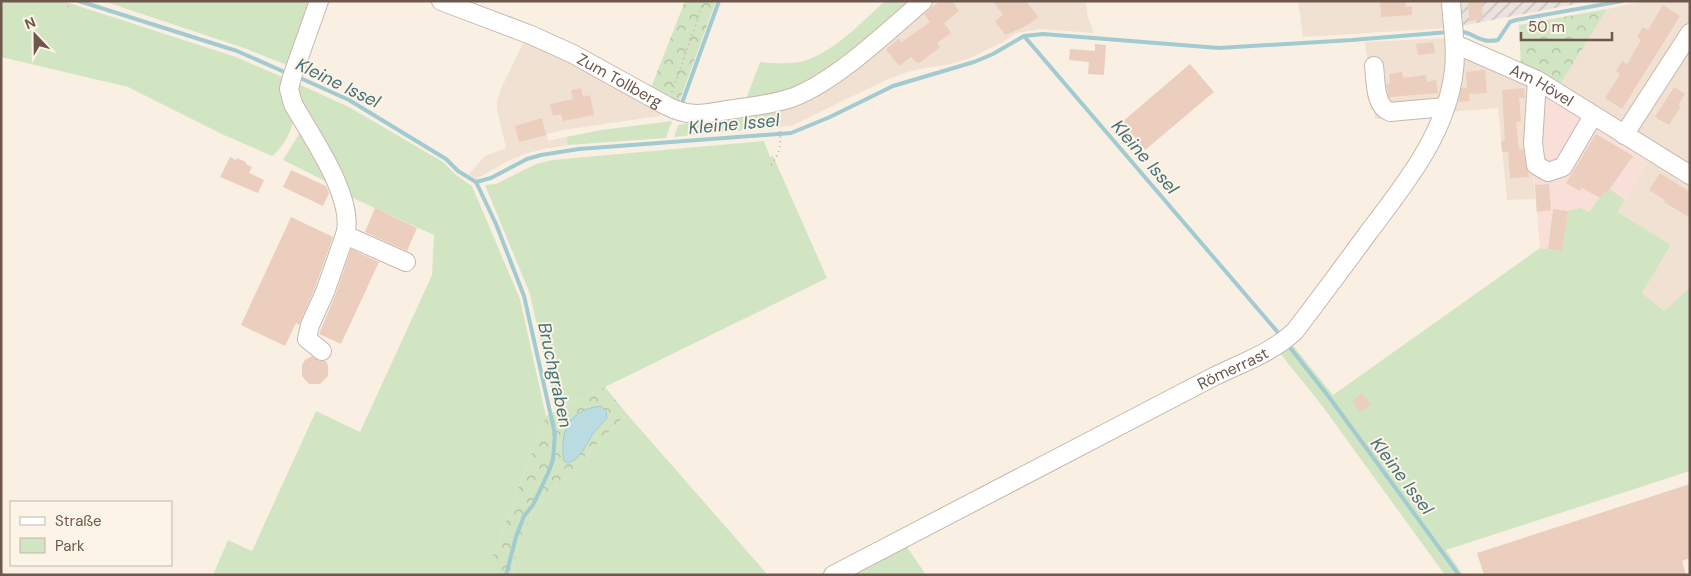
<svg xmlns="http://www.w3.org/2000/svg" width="1691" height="576" font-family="'DM Sans',sans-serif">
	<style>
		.residential { fill: #f0e1d2 }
		.commercial { fill: #f8e0d8 }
		.industrial { fill: url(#industrial-furrows) }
		.green { fill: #d2e5c3 }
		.forest { fill: url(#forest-crowns) }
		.water { fill: #badce0; stroke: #a1cbd1 }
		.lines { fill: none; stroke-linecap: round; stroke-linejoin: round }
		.stream { stroke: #a1cbd1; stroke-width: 4 }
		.building { fill: #ebcebe }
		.minor-casing { stroke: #c8b7ab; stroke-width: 20 }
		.path { stroke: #d0b2a1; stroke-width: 2; stroke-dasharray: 1 4; stroke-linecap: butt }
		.minor { stroke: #fff; stroke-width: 18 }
		.labels { text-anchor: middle; stroke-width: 4; stroke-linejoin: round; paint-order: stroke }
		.street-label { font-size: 16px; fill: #6e574c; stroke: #fdf4e8 }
		.water-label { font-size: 18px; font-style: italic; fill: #457379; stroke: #fdf4e8 }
	</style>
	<defs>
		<pattern id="industrial-furrows" width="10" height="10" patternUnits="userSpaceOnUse" patternTransform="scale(1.25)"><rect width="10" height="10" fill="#e9e2dd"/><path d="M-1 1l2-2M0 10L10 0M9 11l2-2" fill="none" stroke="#c1bab5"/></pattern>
		<pattern id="forest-crowns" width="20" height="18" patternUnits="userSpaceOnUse" patternTransform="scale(1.25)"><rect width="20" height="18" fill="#d2e5c3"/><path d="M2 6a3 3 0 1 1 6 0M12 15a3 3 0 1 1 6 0" fill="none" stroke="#afbca1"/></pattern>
	</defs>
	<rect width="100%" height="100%" fill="#f9f0e3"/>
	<!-- residential -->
	<g class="residential">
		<path d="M931,1H1086L1088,18L1094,33L1040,29L1016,33L1003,42L970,58L951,64L914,70L888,79L791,126L776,127V108Z"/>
		<path d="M1298,1H1460L1461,26L1448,28L1303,37Z"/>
		<path d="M1645,1H1690V287L1664,311L1642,293L1671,245L1618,212L1651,157L1555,93L1607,9Z"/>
		<path d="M1448,38L1449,72L1437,113L1375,119L1365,42Z"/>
		<path d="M525,39L663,109L659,116L564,130L547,134L548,141L566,137L568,145L543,149L525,154L510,160L476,179L469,174L485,156L506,148L497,109V100L501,89Z"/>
		<path d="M1465,56L1533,84L1528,121L1535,199L1507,200L1498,108L1449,112L1460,58Z"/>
	</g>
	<!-- commercial -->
	<path class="commercial" d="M1533,84L1651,157L1625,200L1610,189L1607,193L1604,192L1562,251L1540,248L1528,120Z"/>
	<!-- industrial -->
	<path class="industrial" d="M1460,1H1591L1461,26Z"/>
	<!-- green -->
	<g class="green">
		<path d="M1,1H63L236,57L287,79C292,103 299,119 285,141C281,147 278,152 272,156L224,135L128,87L1,57Z"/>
		<path d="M103,1H317L292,67L244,48Z"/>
		<path d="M885,1H915L842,62L804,88L745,102L760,62C775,63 792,65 807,60C837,49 862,22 885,1Z"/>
		<path d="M294,82L349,107L443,162L456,175L472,186L520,299L546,416L493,556V575H213L228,540L252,551L316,411L360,432L432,275L434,235L344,194L300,111Z"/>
		<path d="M776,108V127L674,137L678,125Z"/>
		<path d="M672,121L666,138L568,145L566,137L601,130Z"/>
		<path d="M303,132L333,185L283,160L299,134Z"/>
		<path d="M764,141L770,157L773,156L827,278L556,411L530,294L485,185L496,184L536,164L552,160Z"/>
		<path d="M1610,189L1625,200L1618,212L1671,245L1642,293L1664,311L1690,287V471L1446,550L1463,575H1445L1320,403L1278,351L1291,343L1333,395L1540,248L1562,251L1568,211L1580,208L1589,212L1604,192L1607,193Z"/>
		<path d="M627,414L768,575H513L515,558L522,535L537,505Z"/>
		<path d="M905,544L926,575H849Z"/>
	</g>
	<!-- forest -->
	<g class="forest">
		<path d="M685,1H716L678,105L650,90Z"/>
		<path d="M1607,9L1558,88L1521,68L1519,25Z"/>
		<path d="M605,387L627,414L537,505L522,535L515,558L513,575H493V556L546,416Z"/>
	</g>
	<!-- water -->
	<path class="water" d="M601,406L606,411L607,418C602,424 595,430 591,437C585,447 580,459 568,463L564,461C559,430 569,410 601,406Z"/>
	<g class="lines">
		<!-- stream -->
		<g class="stream">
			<path d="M79,1L237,51L289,74"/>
			<path d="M1459,31C1475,33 1480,44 1498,40L1510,22L1516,20L1622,1"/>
			<path d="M1024,36L1043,34L1219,48L1352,40L1449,32"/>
			<path d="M298,77L349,100L446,159L458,171L476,182L491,178L527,159L541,155L579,149L791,133L830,117L893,86L974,62L993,54L1024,36L1281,336"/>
			<path d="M682,103L719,1"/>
			<path d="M476,182L496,224L524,296L555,434L553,459L549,471L533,505L524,516L516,537L506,575"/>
			<path d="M1288,345L1329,397L1459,575"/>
		</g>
	</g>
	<!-- building -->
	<g class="building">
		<path d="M940,1H952L959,11L944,23L951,33L937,43L940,47L919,63L916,62L911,57L899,66L886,49L899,39L902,42L930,22L924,14Z"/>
		<path d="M993,1H1026L1038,17L1026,26L1005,35L995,21L1003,15Z"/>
		<path d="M1405,1L1406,7L1412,6V15L1381,17L1380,2Z"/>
		<path d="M1468,2H1482L1483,20L1469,21Z"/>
		<path d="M1663,5L1680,16L1622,109L1605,98L1620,74L1616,71L1622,61L1627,64L1641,40L1637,37L1643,27L1648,30Z"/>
		<path d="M1433,42L1435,53L1418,55L1416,44Z"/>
		<path d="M1095,44L1106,45L1104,75L1088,74L1089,62L1069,60L1070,49L1095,51Z"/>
		<path d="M1190,64L1214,92L1145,150L1122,122Z"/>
		<path d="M1485,70L1487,93L1469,94L1470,101L1458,102L1461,88H1467L1466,72Z"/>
		<path d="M1402,72L1403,78L1426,75L1427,82L1436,80L1438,93L1389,97L1386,84H1390L1389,74Z"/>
		<path d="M1674,87L1685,94L1678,105L1681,106L1669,125L1655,117Z"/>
		<path d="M581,88L583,97L590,95L594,115L563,121L561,114L553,116L550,104L573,99L571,90Z"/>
		<path d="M1524,88L1525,98H1519L1521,121L1516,122L1519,150L1523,149L1529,177L1510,178L1508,152H1502L1501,141H1505L1502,90Z"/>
		<path d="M542,118L546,135L519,142L515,126Z"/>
		<path d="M1596,134L1633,156L1607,193L1604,192L1600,198L1582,188L1580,191L1566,183Z"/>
		<path d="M230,157L236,160L237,158L246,162V164L252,167L249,173L264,180L258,193L220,177Z"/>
		<path d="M291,170L326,186L329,193L323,206L283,187Z"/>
		<path d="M1660,173L1690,192V218L1664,202L1665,200L1649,190Z"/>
		<path d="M1549,184L1551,210L1537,212L1535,185Z"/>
		<path d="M375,208L417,228L407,251L365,232Z"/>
		<path d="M1553,209L1568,211L1562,251L1548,249Z"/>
		<path d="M291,217L333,237L315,288L299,325L296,323L285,346L241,325Z"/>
		<path d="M351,249L379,262L341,344L319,334L335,296Z"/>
		<path d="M312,356L320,361H326L328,365V376L320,384H309L302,376V365L305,360Z"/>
		<path d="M1362,393L1371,405L1360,412L1352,401Z"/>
		<path d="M1690,484V558L1682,561L1686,575H1484L1477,553Z"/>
	</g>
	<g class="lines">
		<defs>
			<g id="minor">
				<path d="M319,1L292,77L289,89L293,104C311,136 356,199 345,235L325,292L310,325L307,339L322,351"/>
				<path id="s1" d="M441,1L531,35L573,54L667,106C693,119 706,113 734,109C754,106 775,104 794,97C837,80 887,32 923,1"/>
				<path id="s2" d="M1455,44L1537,80L1690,175"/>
				<path d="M1374,66C1376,80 1374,106 1390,112L1445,107"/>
				<path d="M1537,80L1533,143L1536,165L1548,172L1563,167L1593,116"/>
				<path d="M1624,135L1690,33"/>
				<path d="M345,235L406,262"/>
				<path id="s3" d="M833,575L1215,376C1242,363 1273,352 1295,331C1320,298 1344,266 1368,233C1405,184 1447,133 1454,70C1457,47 1452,24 1451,1"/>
			</g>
		</defs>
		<!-- minor casing -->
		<use href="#minor" class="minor-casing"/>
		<!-- path -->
		<g class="path">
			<path d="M68,7L70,1"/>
			<path d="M672,92L704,1"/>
			<path d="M771,165C785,146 779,139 779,117"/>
		</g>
		<!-- minor -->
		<use href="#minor" class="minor"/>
	</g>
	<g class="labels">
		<!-- street labels -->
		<g class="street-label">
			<text dy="6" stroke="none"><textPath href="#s1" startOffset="196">Zum Tollberg</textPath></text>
			<text dy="6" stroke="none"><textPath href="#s2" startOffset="96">Am Hövel</textPath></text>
			<text dy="6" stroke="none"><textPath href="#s3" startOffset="450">Römerrast</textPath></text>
		</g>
		<!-- water labels -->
		<g class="water-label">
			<text transform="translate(338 83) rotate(26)" y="6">Kleine Issel</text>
			<text transform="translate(734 124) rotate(-5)" y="6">Kleine Issel</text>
			<text transform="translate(1145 157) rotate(49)" y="6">Kleine Issel</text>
			<text transform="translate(555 375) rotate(78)" y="6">Bruchgraben</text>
			<text transform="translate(1402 476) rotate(53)" y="6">Kleine Issel</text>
		</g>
	</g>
	<!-- border -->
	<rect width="1691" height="576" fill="none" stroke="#6e574c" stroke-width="5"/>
	<!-- legend -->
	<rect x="10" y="501" width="162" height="65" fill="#fdf4e8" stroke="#c4b5aa"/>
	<rect x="20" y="517" width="25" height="8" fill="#ffffff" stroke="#c4b5aa"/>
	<text x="55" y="526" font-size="15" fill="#6e574c">Straße</text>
	<rect x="20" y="538" width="25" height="15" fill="#d2e5c3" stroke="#c4b5aa"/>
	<text x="55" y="551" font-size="15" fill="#6e574c">Park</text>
	<!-- north arrow -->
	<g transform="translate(35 35) rotate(338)" stroke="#fdf4e8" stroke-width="4" paint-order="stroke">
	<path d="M0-4L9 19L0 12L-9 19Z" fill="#6e574c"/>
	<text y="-8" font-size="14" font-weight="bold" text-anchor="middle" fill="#6e574c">N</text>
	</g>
	<!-- scale -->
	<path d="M1521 32v8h91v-8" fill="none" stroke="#6e574c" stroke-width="2.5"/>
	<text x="1528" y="32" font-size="15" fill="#6e574c" stroke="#fdf4e8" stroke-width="4" paint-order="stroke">50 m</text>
</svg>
